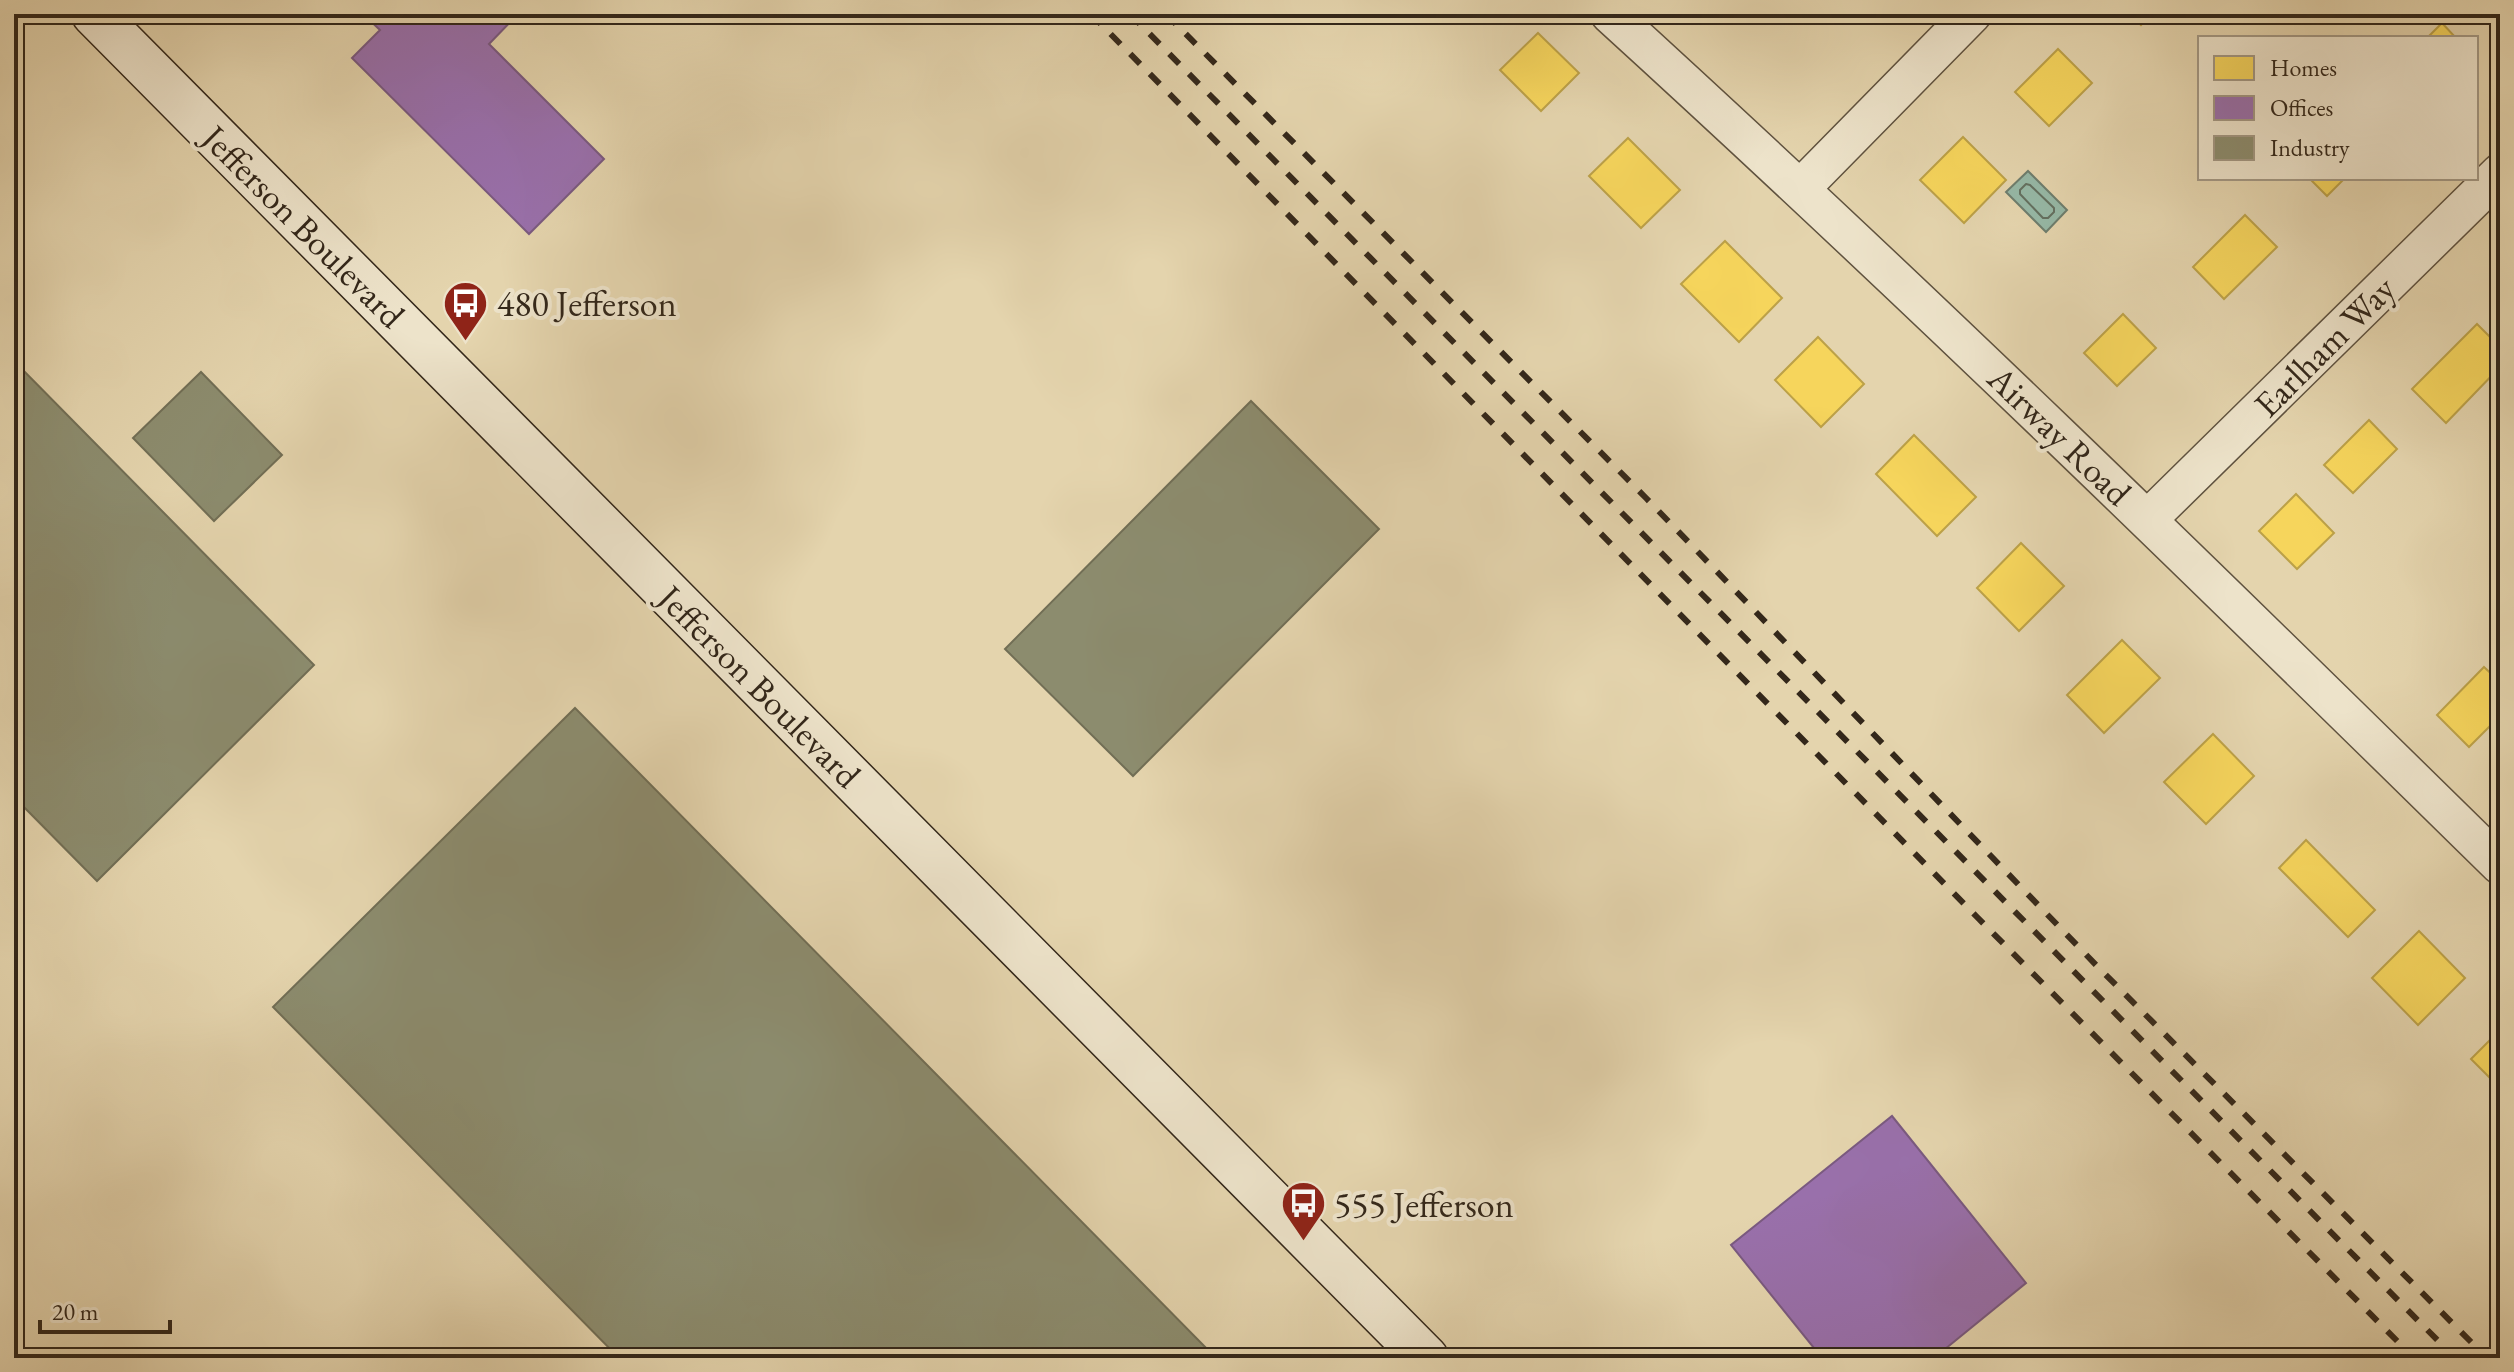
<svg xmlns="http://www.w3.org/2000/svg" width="2514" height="1372" font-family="'EB Garamond',serif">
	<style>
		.water { fill: #96b8a6; stroke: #6e7e6e; stroke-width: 2 }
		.homes { fill: #f6d55c; stroke: #bca148; stroke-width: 2 }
		.offices { fill: #9970ab; stroke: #7a5a80; stroke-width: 2 }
		.industry { fill: #8c8c6e; stroke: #716e55; stroke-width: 2 }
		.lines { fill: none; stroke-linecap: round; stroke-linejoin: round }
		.shore { stroke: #647060; stroke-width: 2 }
		.street-casing { stroke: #5f523f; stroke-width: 41 }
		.secondary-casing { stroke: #33271a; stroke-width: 47 }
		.street { stroke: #ede3ca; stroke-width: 38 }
		.secondary { stroke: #ede3ca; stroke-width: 44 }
		.rail { stroke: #33271a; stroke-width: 6; stroke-dasharray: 14 14; stroke-linecap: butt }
		.labels { text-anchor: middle; stroke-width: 8; stroke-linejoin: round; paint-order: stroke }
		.street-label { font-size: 36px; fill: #33271a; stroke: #ede3ca }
		.poi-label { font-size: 36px; fill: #33271a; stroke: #ede3ca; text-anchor: start }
	</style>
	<rect width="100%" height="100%" fill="#e4d4ad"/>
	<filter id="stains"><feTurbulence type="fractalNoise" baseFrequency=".0025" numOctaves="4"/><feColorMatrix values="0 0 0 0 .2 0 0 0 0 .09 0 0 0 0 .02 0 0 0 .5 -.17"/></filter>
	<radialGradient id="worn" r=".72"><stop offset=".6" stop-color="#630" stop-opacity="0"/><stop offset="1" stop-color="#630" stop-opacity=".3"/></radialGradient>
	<!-- water -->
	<path class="water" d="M2028,171L2067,210L2046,232L2006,192Z"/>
	<!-- homes -->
	<g class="homes">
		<path d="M2130,14H2152L2141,25Z"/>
		<path d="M2442,23L2456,38H2427Z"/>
		<path d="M1538,33L1579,73L1541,111L1500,70Z"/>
		<path d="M2058,49L2092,83L2049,126L2015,92Z"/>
		<path d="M1963,137L2006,180L1964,223L1920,180Z"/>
		<path d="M1628,138L1680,190L1641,228L1589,176Z"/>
		<path d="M2309,178H2345L2327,196Z"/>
		<path d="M2245,215L2277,247L2224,299L2193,267Z"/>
		<path d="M1725,241L1782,298L1739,342L1681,284Z"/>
		<path d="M2123,314L2156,348L2117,386L2084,353Z"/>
		<path d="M2477,324L2500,347V367L2446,423L2412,389Z"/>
		<path d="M1818,337L1864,384L1821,427L1775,380Z"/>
		<path d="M2369,420L2397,449L2353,493L2324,465Z"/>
		<path d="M1914,435L1976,497L1937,536L1876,474Z"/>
		<path d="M2296,494L2334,533L2297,569L2259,531Z"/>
		<path d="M2021,543L2064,586L2019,631L1977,588Z"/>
		<path d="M2122,640L2160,678L2104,733L2067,695Z"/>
		<path d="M2484,667L2500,682V716L2469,747L2437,715Z"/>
		<path d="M2213,734L2254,776L2206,824L2164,782Z"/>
		<path d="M2306,840L2375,910L2348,937L2279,868Z"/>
		<path d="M2419,931L2465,978L2418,1025L2372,978Z"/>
		<path d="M2500,1030V1088L2471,1059Z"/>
	</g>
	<!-- offices -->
	<g class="offices">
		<path d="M363,14H518L489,44L604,159L529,234L352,58L380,30Z"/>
		<path d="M1892,1116L2026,1283L1934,1358H1822L1731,1245Z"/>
	</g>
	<!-- industry -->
	<g class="industry">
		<path d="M14,361L314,665L97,881L14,797Z"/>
		<path d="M201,372L282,455L214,521L133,438Z"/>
		<path d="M1251,401L1379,529L1133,776L1005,649Z"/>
		<path d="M575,708L1216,1358H619L273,1007Z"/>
	</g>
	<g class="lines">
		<!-- shore -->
		<path class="shore" d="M2026,184L2030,185L2054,208V212L2048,218H2043L2020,194V190Z"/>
		<defs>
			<g id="street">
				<path d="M1610,14C1914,291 2207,577 2500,865"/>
				<path d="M1801,188L1972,14"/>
				<path d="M2148,519L2500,173"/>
			</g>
			<path id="secondary" d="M94,14L1426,1358"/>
		</defs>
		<!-- street casing -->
		<use href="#street" class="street-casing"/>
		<!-- secondary casing -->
		<use href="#secondary" class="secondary-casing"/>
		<!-- street -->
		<use href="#street" class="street"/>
		<!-- secondary -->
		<use href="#secondary" class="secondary"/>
		<!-- rail -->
		<g class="rail">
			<path d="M1091,14L1976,916L2414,1358"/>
			<path d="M1130,14L2455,1358"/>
			<path d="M1166,14L1646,498L2096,965L2487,1358"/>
		</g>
	</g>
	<!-- icons -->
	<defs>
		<symbol id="bus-pin" viewBox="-11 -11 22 30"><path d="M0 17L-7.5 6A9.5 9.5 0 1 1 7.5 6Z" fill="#8f2418" stroke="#ede3ca"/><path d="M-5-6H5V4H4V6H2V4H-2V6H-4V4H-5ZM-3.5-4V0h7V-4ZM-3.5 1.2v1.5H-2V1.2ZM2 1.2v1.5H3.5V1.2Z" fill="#fff"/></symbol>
	</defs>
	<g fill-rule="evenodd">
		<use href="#bus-pin" x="440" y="278" width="51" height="69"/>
		<use href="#bus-pin" x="1278" y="1178" width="51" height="69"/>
	</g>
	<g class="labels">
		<!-- street labels -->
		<g class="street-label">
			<text transform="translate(304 226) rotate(45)" y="13">Jefferson Boulevard</text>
			<text transform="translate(2324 346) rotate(-45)" y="13">Earlham Way</text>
			<text transform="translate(2060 435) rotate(44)" y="13">Airway Road</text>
			<text transform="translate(760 686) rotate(45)" y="13">Jefferson Boulevard</text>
		</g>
		<!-- poi labels -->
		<g class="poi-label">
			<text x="497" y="316">480 Jefferson</text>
			<text x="1334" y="1217">555 Jefferson</text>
		</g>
	</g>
	<!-- margin -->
	<rect width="2514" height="1372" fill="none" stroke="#e4d4ad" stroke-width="48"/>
	<rect x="16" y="16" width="2482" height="1340" fill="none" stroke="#33271a" stroke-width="4"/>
	<rect x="24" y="24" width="2466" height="1324" fill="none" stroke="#33271a" stroke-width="2"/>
	<!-- legend -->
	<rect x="2198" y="36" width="280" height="144" fill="#ede3ca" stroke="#a39884" stroke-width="2"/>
	<rect x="2214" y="56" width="40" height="24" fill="#f6d55c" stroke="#a39884" stroke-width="2"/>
	<text x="2270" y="76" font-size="24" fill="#33271a">Homes</text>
	<rect x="2214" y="96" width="40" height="24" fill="#9970ab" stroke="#a39884" stroke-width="2"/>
	<text x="2270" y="116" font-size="24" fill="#33271a">Offices</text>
	<rect x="2214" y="136" width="40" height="24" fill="#8c8c6e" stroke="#a39884" stroke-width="2"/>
	<text x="2270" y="156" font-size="24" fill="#33271a">Industry</text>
	<!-- scale -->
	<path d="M40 1320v12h130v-12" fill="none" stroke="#33271a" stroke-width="4"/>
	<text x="52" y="1320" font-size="24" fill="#33271a" stroke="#ede3ca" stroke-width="6" paint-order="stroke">20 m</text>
	<rect width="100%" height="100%" filter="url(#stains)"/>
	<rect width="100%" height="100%" fill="url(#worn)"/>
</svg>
